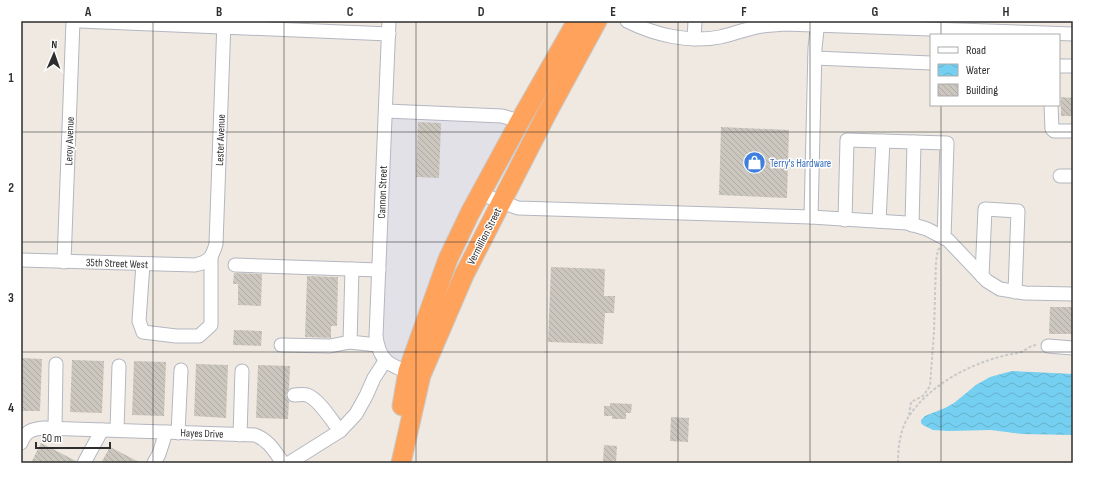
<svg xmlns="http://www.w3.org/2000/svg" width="1094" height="484" font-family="'Sofia Sans Condensed',sans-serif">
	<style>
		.industrial { fill: #e3e1e8 }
		.water { fill: url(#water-waves) }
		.building { fill: url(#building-back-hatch) }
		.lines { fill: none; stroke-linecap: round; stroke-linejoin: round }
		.minor-casing { stroke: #b4b7c1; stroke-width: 15 }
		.highway-casing { stroke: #c9c9c9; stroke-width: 21 }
		.path { stroke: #c9c9c9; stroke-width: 2; stroke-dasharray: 3 2; stroke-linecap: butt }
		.minor { stroke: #fff; stroke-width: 13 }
		.highway { stroke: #ffa35c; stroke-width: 19 }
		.grid { fill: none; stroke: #2e2e2e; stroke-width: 1; stroke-opacity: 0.55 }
		.labels { text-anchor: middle; stroke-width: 3; stroke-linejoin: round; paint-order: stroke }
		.street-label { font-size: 11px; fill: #2e2e2e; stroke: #fff }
		.shop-label { font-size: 11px; fill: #366cbe; stroke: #fff; text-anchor: start }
		.neatline { fill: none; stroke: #2e2e2e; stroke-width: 1.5 }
		.grid-label { font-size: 13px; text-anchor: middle; font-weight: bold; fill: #2e2e2e }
	</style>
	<defs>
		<pattern id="water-waves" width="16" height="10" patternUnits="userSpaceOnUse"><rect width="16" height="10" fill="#75cff0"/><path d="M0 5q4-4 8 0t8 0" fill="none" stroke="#66b2ce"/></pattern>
		<pattern id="building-back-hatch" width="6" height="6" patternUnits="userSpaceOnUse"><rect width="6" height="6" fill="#cbc7bf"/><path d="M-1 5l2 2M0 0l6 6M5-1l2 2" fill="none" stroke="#afaba4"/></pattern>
	</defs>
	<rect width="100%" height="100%" fill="#efe9e1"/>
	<!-- industrial -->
	<path class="industrial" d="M386,111L520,121L408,371L377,345Z"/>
	<!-- water -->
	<path class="water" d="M1012,371L1073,374V435L1023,434L991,430L949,431L933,430L923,425L921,423V420L925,416L945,408L954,403L976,385L990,377Z"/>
	<!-- building -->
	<g class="building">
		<path d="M1061,97L1073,98V116H1061Z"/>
		<path d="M418,122L441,123L439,178L416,177Z"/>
		<path d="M721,127L789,130L787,198L719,195Z"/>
		<path d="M551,267L605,269L604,296H615L614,313H605L603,344L548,342Z"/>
		<path d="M234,273L262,274L261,306L238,305V284H233Z"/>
		<path d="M307,276L338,277L337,326H331V338L305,337Z"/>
		<path d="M1050,307H1073V334H1049Z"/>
		<path d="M234,330L262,331L261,346L233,345Z"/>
		<path d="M21,358L42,359L40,411H21Z"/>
		<path d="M72,360L104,361L102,413L70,412Z"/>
		<path d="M134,361L166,362L164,416L132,415Z"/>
		<path d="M196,364L228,365L226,418L194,416Z"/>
		<path d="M258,365L290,366L289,389L286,395L289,401L288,419L256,418Z"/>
		<path d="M610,403L632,404L631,413H626V419H612V416H604V406H610Z"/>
		<path d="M671,417L689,418L688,442L670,441Z"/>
		<path d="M41,443L76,461V463H31Z"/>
		<path d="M604,445L617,446L616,463H603Z"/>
		<path d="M110,447L141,463H101Z"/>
	</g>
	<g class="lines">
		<defs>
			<g id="minor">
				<path d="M80,21L389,34"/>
				<path d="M389,21L376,336C379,362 391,367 414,373"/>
				<path d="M627,21C655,35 689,43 720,37C734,34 748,28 762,26C769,25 776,25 784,24L1073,34"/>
				<path d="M694,39L695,21"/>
				<path d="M815,58L931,63"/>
				<path d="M1059,66H1073"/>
				<path d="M1051,105L1052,129L1054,131H1073"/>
				<path d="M386,111L502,116L520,121"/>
				<path d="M1060,176H1073"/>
				<path d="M481,194L518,208L811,217L815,48L818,21"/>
				<path d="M811,217L907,223L927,229L948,240L987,281L1000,289L1025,293L1073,294"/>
				<path d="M845,220L847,140L947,143L944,238"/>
				<path d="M879,221L883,141"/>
				<path d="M912,225L914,142"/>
				<path d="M21,260L195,265C209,262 212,258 216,244L224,21"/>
				<path d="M64,262L73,21"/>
				<path d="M143,264L139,321L143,332L176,336H199L211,325V257"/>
				<path d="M235,265L379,270"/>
				<path d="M352,269L350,342L377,345"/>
				<path d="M982,276L985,209L1018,211L1015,292"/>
				<path d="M281,345L330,346L350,342"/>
				<path d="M1048,346L1073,348"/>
				<path d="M294,395C298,395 303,394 307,395C319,399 332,421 340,431"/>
				<path d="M55,428L56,364"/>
				<path d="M117,430L119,366"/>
				<path d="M178,433L181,370"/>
				<path d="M240,435L242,371"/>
				<path d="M21,443C25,432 31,429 43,428L255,435C269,440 275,452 283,463"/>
				<path d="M84,463L102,430"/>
				<path d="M154,463L159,454L166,432"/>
				<path d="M289,463L340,431L356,414L366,396L374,378L385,361"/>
			</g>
			<g id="highway">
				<path d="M402,406L408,371L448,259L470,213L520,121L577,21"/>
				<path d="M401,463L421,375L464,275L547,113L597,21"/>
			</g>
		</defs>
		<!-- minor casing -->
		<use href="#minor" class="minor-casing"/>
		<!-- highway casing -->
		<use href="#highway" class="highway-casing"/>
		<!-- path -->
		<g class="path">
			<path d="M909,415L911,402L923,396L930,386L934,332L936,261L938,250L940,248"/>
			<path d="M898,463C898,448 900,429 909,416C932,382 978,359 1018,353C1025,352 1029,345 1037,345"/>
		</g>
		<!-- minor -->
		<use href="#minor" class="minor"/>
		<!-- highway -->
		<use href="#highway" class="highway"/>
	</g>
	<!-- grid -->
	<path class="grid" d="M153,21V463M284,21V463M416,21V463M547,21V463M678,21V463M810,21V463M941,21V35M941,105V463M21,132H1073M21,242H1073M21,352H1073"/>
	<!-- icons -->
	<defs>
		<symbol id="shop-disc" viewBox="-11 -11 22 22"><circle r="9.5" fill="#3f7fe0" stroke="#fff"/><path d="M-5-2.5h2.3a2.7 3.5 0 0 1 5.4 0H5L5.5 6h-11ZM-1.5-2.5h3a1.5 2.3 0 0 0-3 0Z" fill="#fff"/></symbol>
	</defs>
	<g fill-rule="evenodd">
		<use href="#shop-disc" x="742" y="150" width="25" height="25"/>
	</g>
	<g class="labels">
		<!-- street labels -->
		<g class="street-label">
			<text transform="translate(220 140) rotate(-88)" y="4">Lester Avenue</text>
			<text transform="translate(69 141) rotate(-88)" y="4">Leroy Avenue</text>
			<text transform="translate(382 192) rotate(-88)" y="4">Cannon Street</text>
			<text transform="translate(484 236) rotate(-63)" y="4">Vermillion Street</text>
			<text transform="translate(117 263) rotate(2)" y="4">35th Street West</text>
			<text transform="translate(202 433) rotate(2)" y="4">Hayes Drive</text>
		</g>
		<!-- shop labels -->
		<g class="shop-label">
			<text x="770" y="167">Terry's Hardware</text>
		</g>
	</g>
	<!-- border -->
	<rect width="1094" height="484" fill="none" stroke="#ffffff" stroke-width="44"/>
	<!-- legend -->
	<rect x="930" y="34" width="130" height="72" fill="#ffffff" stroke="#ababab"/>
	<rect x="938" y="47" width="20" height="6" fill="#ffffff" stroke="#ababab"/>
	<text x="966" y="54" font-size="12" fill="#2e2e2e">Road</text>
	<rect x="938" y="64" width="20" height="12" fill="url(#water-waves)" stroke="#ababab"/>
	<text x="966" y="74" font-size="12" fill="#2e2e2e">Water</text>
	<rect x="938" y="84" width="20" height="12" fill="url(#building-back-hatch)" stroke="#ababab"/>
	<text x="966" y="94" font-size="12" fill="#2e2e2e">Building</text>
	<!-- north arrow -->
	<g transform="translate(54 54) rotate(2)" stroke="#ffffff" stroke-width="3" paint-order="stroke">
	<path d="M0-3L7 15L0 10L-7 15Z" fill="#2e2e2e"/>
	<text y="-6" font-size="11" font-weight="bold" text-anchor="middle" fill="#2e2e2e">N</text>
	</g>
	<!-- scale -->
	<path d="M36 442v6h74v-6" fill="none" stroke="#2e2e2e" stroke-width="2"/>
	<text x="42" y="442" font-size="12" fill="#2e2e2e" stroke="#ffffff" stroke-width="3" paint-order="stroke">50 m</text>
	<rect x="22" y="22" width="1050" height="440" class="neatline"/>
	<g class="grid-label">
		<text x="88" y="16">A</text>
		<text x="219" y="16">B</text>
		<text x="350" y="16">C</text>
		<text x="481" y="16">D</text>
		<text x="613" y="16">E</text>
		<text x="744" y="16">F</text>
		<text x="875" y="16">G</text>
		<text x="1006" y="16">H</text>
		<text x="11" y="82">1</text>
		<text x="11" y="192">2</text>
		<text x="11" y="302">3</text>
		<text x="11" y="412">4</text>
	</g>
</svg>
